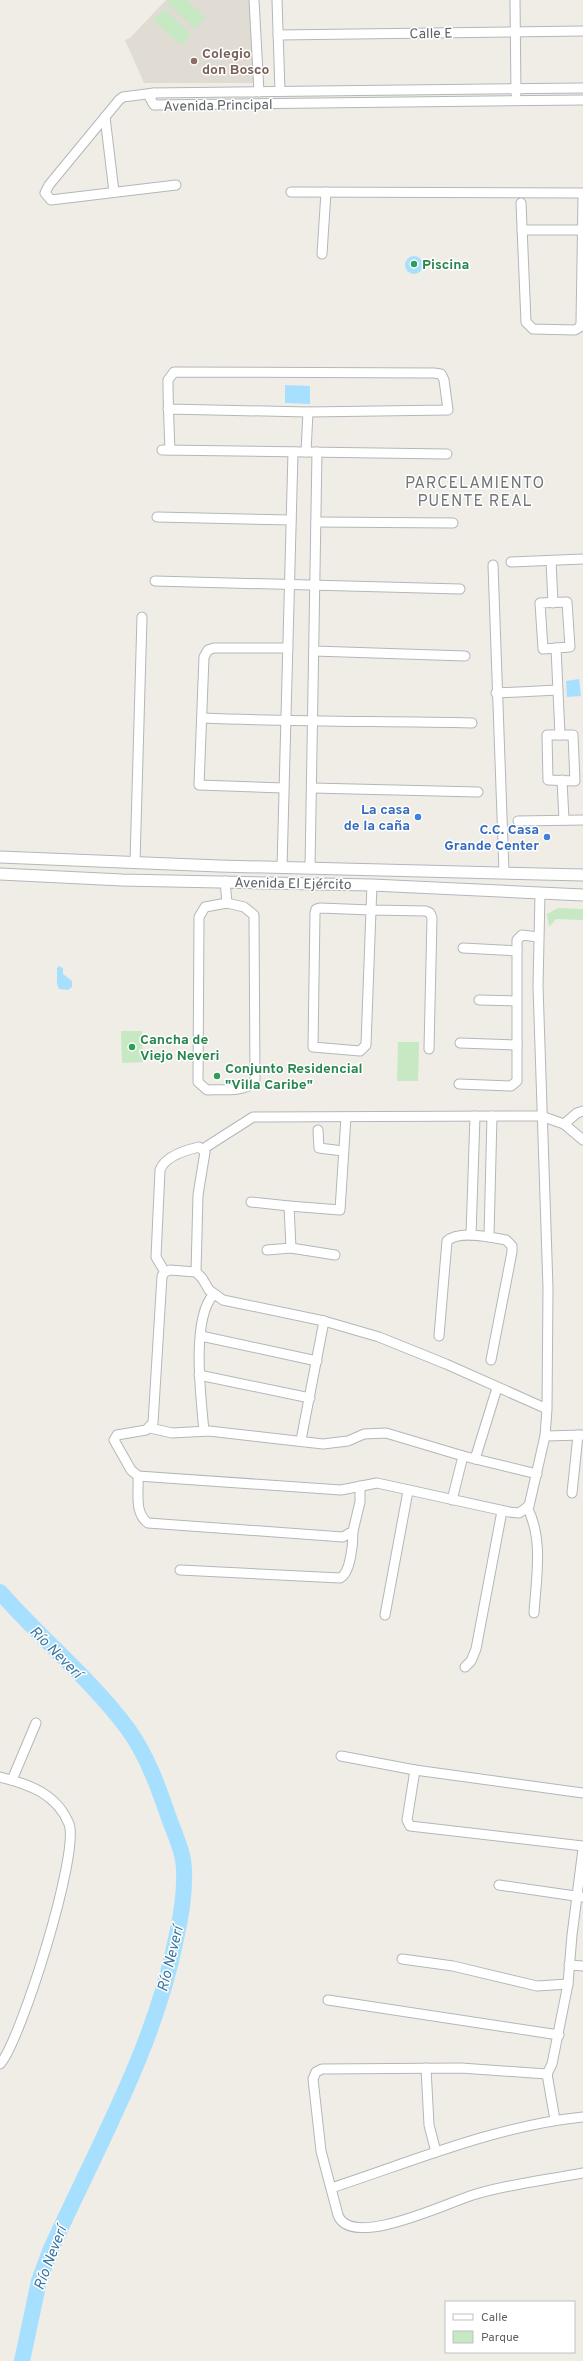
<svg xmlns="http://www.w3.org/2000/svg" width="583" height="2361" font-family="Overpass,sans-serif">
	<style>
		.education { fill: #e0dcd4 }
		.green { fill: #c6e8c2 }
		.water { fill: #a7e0ff }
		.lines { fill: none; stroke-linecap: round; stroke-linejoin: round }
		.river { stroke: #a7e0ff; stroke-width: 16 }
		.minor-casing { stroke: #b3b7bb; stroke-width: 11 }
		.tertiary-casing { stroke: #b3b7bb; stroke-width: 13 }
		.minor { stroke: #fff; stroke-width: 9 }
		.tertiary { stroke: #fff; stroke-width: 11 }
		.education-dot { fill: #8d6e63; stroke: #fff; stroke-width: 1.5 }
		.leisure-dot { fill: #2e9e5b; stroke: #fff; stroke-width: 1.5 }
		.shop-dot { fill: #3f7fe0; stroke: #fff; stroke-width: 1.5 }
		.labels { text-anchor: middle; stroke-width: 3; stroke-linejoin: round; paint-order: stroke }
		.street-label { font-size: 14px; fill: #5e6367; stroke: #fff }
		.education-label { font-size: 14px; font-weight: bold; fill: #785e54; stroke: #fff; text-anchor: start }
		.leisure-label { font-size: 14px; font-weight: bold; fill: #27864d; stroke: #fff; text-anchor: start }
		.shop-label { font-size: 14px; font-weight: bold; fill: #366cbe; stroke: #fff; text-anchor: end }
		.water-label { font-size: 15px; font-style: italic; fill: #3b77a3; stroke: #fff }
		.quarter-label { font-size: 16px; letter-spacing: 1px; fill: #6f7579; stroke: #fff }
	</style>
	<rect width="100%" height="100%" fill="#f0ede6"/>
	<!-- education -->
	<path class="education" d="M166,0H251L254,83H144L125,40L130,38Z"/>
	<!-- green -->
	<g class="green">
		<path d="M170,0H186L205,17L195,29L167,3Z"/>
		<path d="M164,9L191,34L182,46L153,20Z"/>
		<path d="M558,908L583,909V920L556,919L549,927L547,914Z"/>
		<path d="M121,1031H142L143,1062L122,1063Z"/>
		<path d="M398,1042H419L418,1081H397Z"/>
	</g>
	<!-- water -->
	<g class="water">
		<circle cx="414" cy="265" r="9"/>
		<path d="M285,385L310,386V404L285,403Z"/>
		<path d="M579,679L581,696L567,697L566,681Z"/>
		<path d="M59,966L63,968V974L72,981V987L68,990L59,989L57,984V968Z"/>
	</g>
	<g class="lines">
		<!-- river -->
		<path class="river" d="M0,1592C41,1639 91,1679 128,1729C148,1757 159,1789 170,1821C176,1837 184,1854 184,1871C185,1894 181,1917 176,1939C154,2049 96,2149 50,2251L39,2281L22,2361"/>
		<defs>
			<g id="minor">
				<path d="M254,0L259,92"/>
				<path d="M277,0L280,91"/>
				<path d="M515,0L516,94"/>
				<path d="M278,35L583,31"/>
				<path d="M583,88L154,93L150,98L154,105L583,100"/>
				<path d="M154,93L123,97L119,100L49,185L45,193L51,200L176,185"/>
				<path d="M105,117L114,192"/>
				<path d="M291,192L583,193"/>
				<path d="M521,203L526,322L533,329L575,330L580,327L581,323L583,198"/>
				<path d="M522,230H583"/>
				<path d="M322,254L326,192"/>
				<path d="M168,409L308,412L448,410L444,380L441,374L434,373L174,372L168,380C168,403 169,426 170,450"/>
				<path d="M162,450L447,454"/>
				<path d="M306,452L308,412"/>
				<path d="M157,517L291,520"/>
				<path d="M316,522L453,523"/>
				<path d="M551,561L553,603"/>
				<path d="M511,562L583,559"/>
				<path d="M493,565L504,872"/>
				<path d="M155,581L460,589"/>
				<path d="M567,602L570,647L543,649L540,603Z"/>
				<path d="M556,648L560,735"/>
				<path d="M314,651L465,656"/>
				<path d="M496,693L558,690"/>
				<path d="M203,718C293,722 382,721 472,723"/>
				<path d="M547,735H573L575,781L548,780Z"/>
				<path d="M562,780L564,820"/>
				<path d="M283,788L199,785L204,657L208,650L214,648H288"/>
				<path d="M312,788L478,792"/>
				<path d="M518,821L583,820"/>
				<path d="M135,862L142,617"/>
				<path d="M282,868L293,452"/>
				<path d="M310,868L317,452"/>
				<path d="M225,881L227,903"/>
				<path d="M372,885L371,910L426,911L430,913L432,918L429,1049"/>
				<path d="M540,894L538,986L548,1288L547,1409L545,1436L529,1506L519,1513L509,1512L377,1483L341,1490L138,1476L131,1470L114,1440L117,1435L146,1430L153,1423L162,1276L165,1272L170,1270L196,1272L202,1278L209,1290L223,1300L324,1321L379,1337L446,1364L547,1409"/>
				<path d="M227,903L244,907L254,915L255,1080C247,1093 221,1089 207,1090L198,1082L199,917L205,907Z"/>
				<path d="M320,908L371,910L366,1045L360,1051L313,1047L315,913L316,909Z"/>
				<path d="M463,948L517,951"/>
				<path d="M479,1000L516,1001"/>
				<path d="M460,1043L517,1045"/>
				<path d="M459,1084L511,1086L517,1081V940L522,935L538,937"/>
				<path d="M564,1124L577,1113L583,1111"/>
				<path d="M318,1130L319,1148L343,1151"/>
				<path d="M203,1149L253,1117L541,1116L564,1124L583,1140"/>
				<path d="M251,1202L289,1206"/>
				<path d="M471,1235L475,1116"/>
				<path d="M489,1236L492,1116"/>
				<path d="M291,1248L289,1206L340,1210L346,1117"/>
				<path d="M267,1250L291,1248L335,1255"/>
				<path d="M165,1272L156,1257L160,1170C165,1156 186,1150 199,1147L205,1152L198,1195L196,1272"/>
				<path d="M201,1336L317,1361"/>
				<path d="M439,1336L447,1241C459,1230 491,1237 506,1240L512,1246V1252L491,1360"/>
				<path d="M199,1375L310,1398"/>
				<path d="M150,1428L172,1433L209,1431L323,1444L348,1441L364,1434L386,1433L463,1456L537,1474"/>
				<path d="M204,1431C201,1398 191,1320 213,1295"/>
				<path d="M545,1436L582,1435"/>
				<path d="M301,1440L324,1321"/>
				<path d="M475,1459L497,1388"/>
				<path d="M138,1476C139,1493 134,1513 148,1523L343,1537L353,1531L360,1502V1486"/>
				<path d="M572,1493L578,1435"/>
				<path d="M452,1500L463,1456"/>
				<path d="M527,1507C544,1539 536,1579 534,1613"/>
				<path d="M180,1570L340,1578C351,1573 353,1542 353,1531"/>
				<path d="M385,1615L408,1491"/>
				<path d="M465,1667L471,1661L476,1649L502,1511"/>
				<path d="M341,1756L415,1770L583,1793"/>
				<path d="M415,1770L407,1820L410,1826L583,1846"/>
				<path d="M0,1777C29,1784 57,1794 69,1824C80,1852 21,2041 0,2064"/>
				<path d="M12,1780L36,1723"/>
				<path d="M583,1849L572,1935L568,1984L552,2064L547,2074L461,2068L322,2069L316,2072L313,2079L321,2151L338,2215C351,2250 449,2202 473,2195C508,2184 547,2180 583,2173"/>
				<path d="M499,1885L582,1897"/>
				<path d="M402,1959L453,1966L537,1986L568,1984"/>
				<path d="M569,1965L583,1966"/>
				<path d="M328,2000L559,2035"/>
				<path d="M426,2068L429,2125L436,2152"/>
				<path d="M547,2074L555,2120"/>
				<path d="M331,2188C414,2161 495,2126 583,2117"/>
			</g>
			<g id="tertiary">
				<path d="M0,857L219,866L583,875"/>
				<path d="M0,874L122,880L372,885L583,895"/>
			</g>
		</defs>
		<!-- minor casing -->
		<use href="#minor" class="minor-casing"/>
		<!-- tertiary casing -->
		<use href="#tertiary" class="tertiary-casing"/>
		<!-- minor -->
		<use href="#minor" class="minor"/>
		<!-- tertiary -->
		<use href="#tertiary" class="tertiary"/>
	</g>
	<!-- markers -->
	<circle class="education-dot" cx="194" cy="61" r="4"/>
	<g class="leisure-dot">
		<circle cx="414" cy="264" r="4"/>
		<circle cx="132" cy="1047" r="4"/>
		<circle cx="217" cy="1076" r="4"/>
	</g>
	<g class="shop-dot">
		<circle cx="418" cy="817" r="4"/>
		<circle cx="547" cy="837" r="4"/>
	</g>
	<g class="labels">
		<!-- street labels -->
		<g class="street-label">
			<text transform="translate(431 33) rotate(-1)" y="5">Calle E</text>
			<text transform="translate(218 105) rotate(-1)" y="5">Avenida Principal</text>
			<text transform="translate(293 883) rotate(1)" y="5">Avenida El Ejército</text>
		</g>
		<!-- education labels -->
		<g class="education-label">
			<text x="202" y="58">Colegio<tspan x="202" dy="16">don Bosco</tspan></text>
		</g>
		<!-- leisure labels -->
		<g class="leisure-label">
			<text x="422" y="269">Piscina</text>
			<text x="140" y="1044">Cancha de<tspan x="140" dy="16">Viejo Neveri</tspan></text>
			<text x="225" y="1073">Conjunto Residencial<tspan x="225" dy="16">"Villa Caribe"</tspan></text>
		</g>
		<!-- shop labels -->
		<g class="shop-label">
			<text x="410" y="814">La casa<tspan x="410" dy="16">de la caña</tspan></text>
			<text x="539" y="834">C.C. Casa<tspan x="539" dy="16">Grande Center</tspan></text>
		</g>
		<!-- water labels -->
		<g class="water-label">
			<text transform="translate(56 1652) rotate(45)" y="5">Río Neverí</text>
			<text transform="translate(170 1959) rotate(-76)" y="5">Río Neverí</text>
			<text transform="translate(50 2258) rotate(-69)" y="5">Río Neverí</text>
		</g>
		<!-- quarter labels -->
		<g class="quarter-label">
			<text x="475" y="488">PARCELAMIENTO<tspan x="475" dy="18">PUENTE REAL</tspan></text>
		</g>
	</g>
	<!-- legend -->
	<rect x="445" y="2301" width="130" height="52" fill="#ffffff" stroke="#bfc1c2"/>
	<rect x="453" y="2314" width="20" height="6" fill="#ffffff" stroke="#bfc1c2"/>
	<text x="481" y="2321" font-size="12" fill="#5e6367">Calle</text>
	<rect x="453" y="2331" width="20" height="12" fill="#c6e8c2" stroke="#bfc1c2"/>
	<text x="481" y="2341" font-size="12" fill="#5e6367">Parque</text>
</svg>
